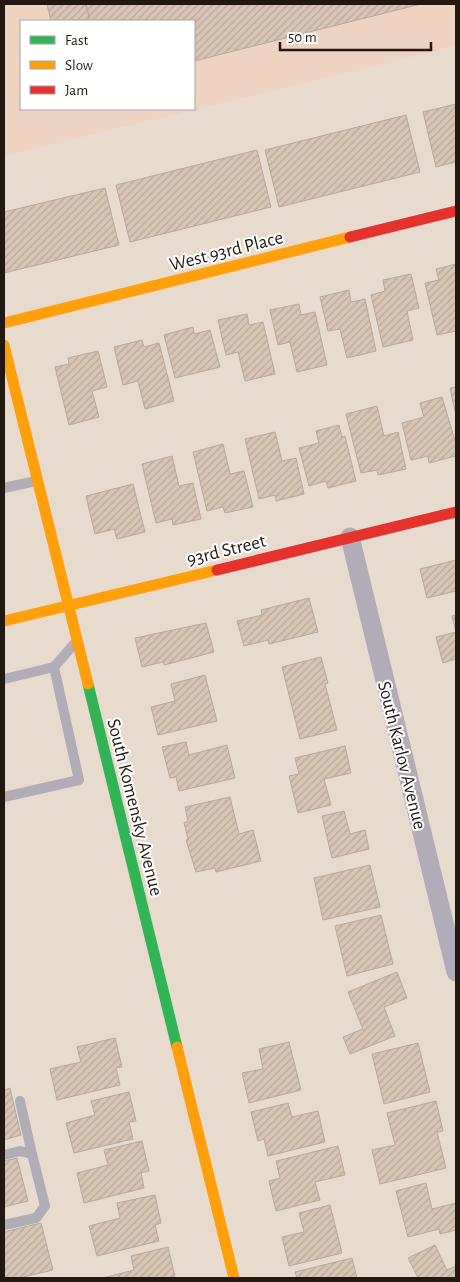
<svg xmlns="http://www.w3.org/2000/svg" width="460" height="1282" font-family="'Alegreya Sans',sans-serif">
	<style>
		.built { fill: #eed4c0; fill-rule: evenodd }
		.building { fill: url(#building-hatch); stroke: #b5a99f }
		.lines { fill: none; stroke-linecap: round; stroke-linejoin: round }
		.lane { stroke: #b2abb8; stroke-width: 10 }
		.street { stroke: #b2abb8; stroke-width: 19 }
		.fast { stroke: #30b455; stroke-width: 11 }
		.slow { stroke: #ff9f0a; stroke-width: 11 }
		.jam { stroke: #e5322d; stroke-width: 11 }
		.labels { text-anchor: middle; stroke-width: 4; stroke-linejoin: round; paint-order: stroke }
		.street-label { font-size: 19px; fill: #221810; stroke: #fff }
	</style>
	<defs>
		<pattern id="building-hatch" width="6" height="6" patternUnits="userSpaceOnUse" patternTransform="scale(1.25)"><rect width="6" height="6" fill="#d7c4b3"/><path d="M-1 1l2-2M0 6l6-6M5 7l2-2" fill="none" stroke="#b8a899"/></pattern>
	</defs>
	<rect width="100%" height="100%" fill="#e9dace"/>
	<!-- built -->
	<path class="built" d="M4,4H456V46L4,156ZM21,21H194V109H21Z"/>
	<!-- building -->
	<g class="building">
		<path d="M47,4H86L90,21H51Z"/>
		<path d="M86,4H421L194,61V21H90Z"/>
		<path d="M456,104V162L436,167L423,112Z"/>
		<path d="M406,115L420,172L279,207L265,150Z"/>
		<path d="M257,150L271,207L130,242L116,185Z"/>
		<path d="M105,188L119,245L4,273V212Z"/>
		<path d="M456,264V331L437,335L425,283L439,280L436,269Z"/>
		<path d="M411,274L419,308L407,311L413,340L383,347L371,295L385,291L383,280Z"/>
		<path d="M349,290L351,302L365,299L376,351L347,358L340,329L328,331L320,297Z"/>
		<path d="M299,304L301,315L315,312L327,365L297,372L290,342L278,345L270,310Z"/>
		<path d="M247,314L249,325L263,322L275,374L245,381L238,352L226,355L218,320Z"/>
		<path d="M193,327L194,334L210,330L220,367L175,378L164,335Z"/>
		<path d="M142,340L144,347L159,343L174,401L145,409L138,381L123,385L114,347Z"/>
		<path d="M98,351L107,387L92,391L99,417L69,425L55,367L69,364L68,358Z"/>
		<path d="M456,387V416L450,388Z"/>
		<path d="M442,397L456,444V456L429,463L428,456L411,460L402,423L424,417L420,403Z"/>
		<path d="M377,406L384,436L398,432L406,469L378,475L377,470L361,473L346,414Z"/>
		<path d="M339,425L342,437L345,436L356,481L328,488L326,481L309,486L299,448L319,443L316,431Z"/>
		<path d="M275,432L282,461L296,458L304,494L276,501L275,495L259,499L245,439Z"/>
		<path d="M223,444L230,474L244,471L253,507L225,513L223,507L207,511L193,452Z"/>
		<path d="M172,456L179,486L193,483L201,519L173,525L172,519L156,523L142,464Z"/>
		<path d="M133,484L145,532L117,539L114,529L95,534L86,496Z"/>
		<path d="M456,560V591L427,598L420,569Z"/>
		<path d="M309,598L318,632L269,644L268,640L244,646L237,621L262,615L261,610Z"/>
		<path d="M456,615V659L443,663L436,637L456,632L452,616Z"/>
		<path d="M206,623L214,652L164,665L163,662L142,667L135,638Z"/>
		<path d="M321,657L328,683L325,684L337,730L300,739L282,667Z"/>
		<path d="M205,675L217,721L158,735L151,707L175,701L171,684Z"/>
		<path d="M186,742L189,755L227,745L235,778L179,791L176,777L170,778L162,747Z"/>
		<path d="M345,746L351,773L324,779L331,805L298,813L289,776L299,774L295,758Z"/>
		<path d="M230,797L239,834L253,830L261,861L216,872L215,868L196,872L186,840L188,839L184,823L188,821L185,807Z"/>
		<path d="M344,811L350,834L365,830L369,849L332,858L322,816Z"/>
		<path d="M370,865L380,907L323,920L314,878Z"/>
		<path d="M381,915L393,964L347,976L335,926Z"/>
		<path d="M397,972L407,998L384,1007L395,1036L350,1054L343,1037L363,1029L348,992Z"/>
		<path d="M115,1038L122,1067L116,1068L120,1085L57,1100L50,1069L81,1062L77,1047Z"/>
		<path d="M289,1042L301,1090L249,1103L242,1073L263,1069L259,1049Z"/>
		<path d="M418,1043L430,1092L384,1104L372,1054Z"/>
		<path d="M10,1088L21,1135L4,1140V1090Z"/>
		<path d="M129,1092L136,1121L129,1122L133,1139L74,1153L66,1123L95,1115L91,1101Z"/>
		<path d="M436,1101L443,1131L437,1132L446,1168L380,1184L372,1150L395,1145L387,1113Z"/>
		<path d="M288,1103L292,1117L318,1111L325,1142L268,1156L264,1139L258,1141L251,1112Z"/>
		<path d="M142,1141L149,1171L141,1173L144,1188L84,1203L77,1173L108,1165L104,1150Z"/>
		<path d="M338,1146L345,1175L315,1182L320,1200L276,1211L269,1181L280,1178L276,1161Z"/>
		<path d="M17,1158L28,1201L4,1207V1161Z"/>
		<path d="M426,1183L432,1209L456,1203V1230L440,1234L439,1229L408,1237L396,1191Z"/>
		<path d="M155,1195L161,1223L155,1225L159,1241L97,1256L89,1226L120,1218L117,1203Z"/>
		<path d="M330,1205L342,1253L289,1266L282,1237L304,1232L299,1213Z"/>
		<path d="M41,1223L53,1270L19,1278H4V1232Z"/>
		<path d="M435,1245L447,1270L456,1266V1278H418L408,1258Z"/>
		<path d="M168,1247L175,1276L169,1278H103L134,1270L131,1256Z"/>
		<path d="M352,1258L357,1278H297L295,1272Z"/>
	</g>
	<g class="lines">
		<!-- lane -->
		<g class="lane">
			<path d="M4,488L36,481"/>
			<path d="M4,679L54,667L75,643"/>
			<path d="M4,797L79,780L54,667"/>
			<path d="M20,1101L32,1154"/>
			<path d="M4,1155L20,1151L32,1154L45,1206L36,1218L4,1225"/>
		</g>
		<!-- street -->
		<path class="street" d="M350,537L456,972"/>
		<!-- fast -->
		<path class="fast" d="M88,684L177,1047"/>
		<!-- slow -->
		<g class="slow">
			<path d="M4,323L350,237"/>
			<path d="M4,345L88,684"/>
			<path d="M4,621L217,570"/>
			<path d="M177,1047L234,1278"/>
		</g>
		<!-- jam -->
		<g class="jam">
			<path d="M350,237L456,211"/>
			<path d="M217,570L456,512"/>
		</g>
	</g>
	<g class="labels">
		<!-- street labels -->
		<g class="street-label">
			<text transform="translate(226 250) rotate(-14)" y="7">West 93rd Place</text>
			<text transform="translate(226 549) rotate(-14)" y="7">93rd Street</text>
			<text transform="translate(403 755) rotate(76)" y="7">South Karlov Avenue</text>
			<text transform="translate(136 807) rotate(76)" y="7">South Komensky Avenue</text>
		</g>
	</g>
	<!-- border -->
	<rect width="460" height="1282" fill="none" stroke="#221810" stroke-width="10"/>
	<!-- legend -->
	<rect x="20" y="20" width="175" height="90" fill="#ffffff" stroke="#a7a39f"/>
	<rect x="30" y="36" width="25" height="8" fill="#30b455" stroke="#a7a39f"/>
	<text x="65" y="45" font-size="15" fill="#221810">Fast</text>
	<rect x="30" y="61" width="25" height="8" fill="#ff9f0a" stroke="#a7a39f"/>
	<text x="65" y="70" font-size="15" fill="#221810">Slow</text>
	<rect x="30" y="86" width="25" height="8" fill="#e5322d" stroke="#a7a39f"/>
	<text x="65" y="95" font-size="15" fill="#221810">Jam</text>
	<!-- scale -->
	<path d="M280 42v8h151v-8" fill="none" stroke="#221810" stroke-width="2.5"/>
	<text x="288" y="42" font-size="15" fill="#221810" stroke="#ffffff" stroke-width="4" paint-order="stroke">50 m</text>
</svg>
